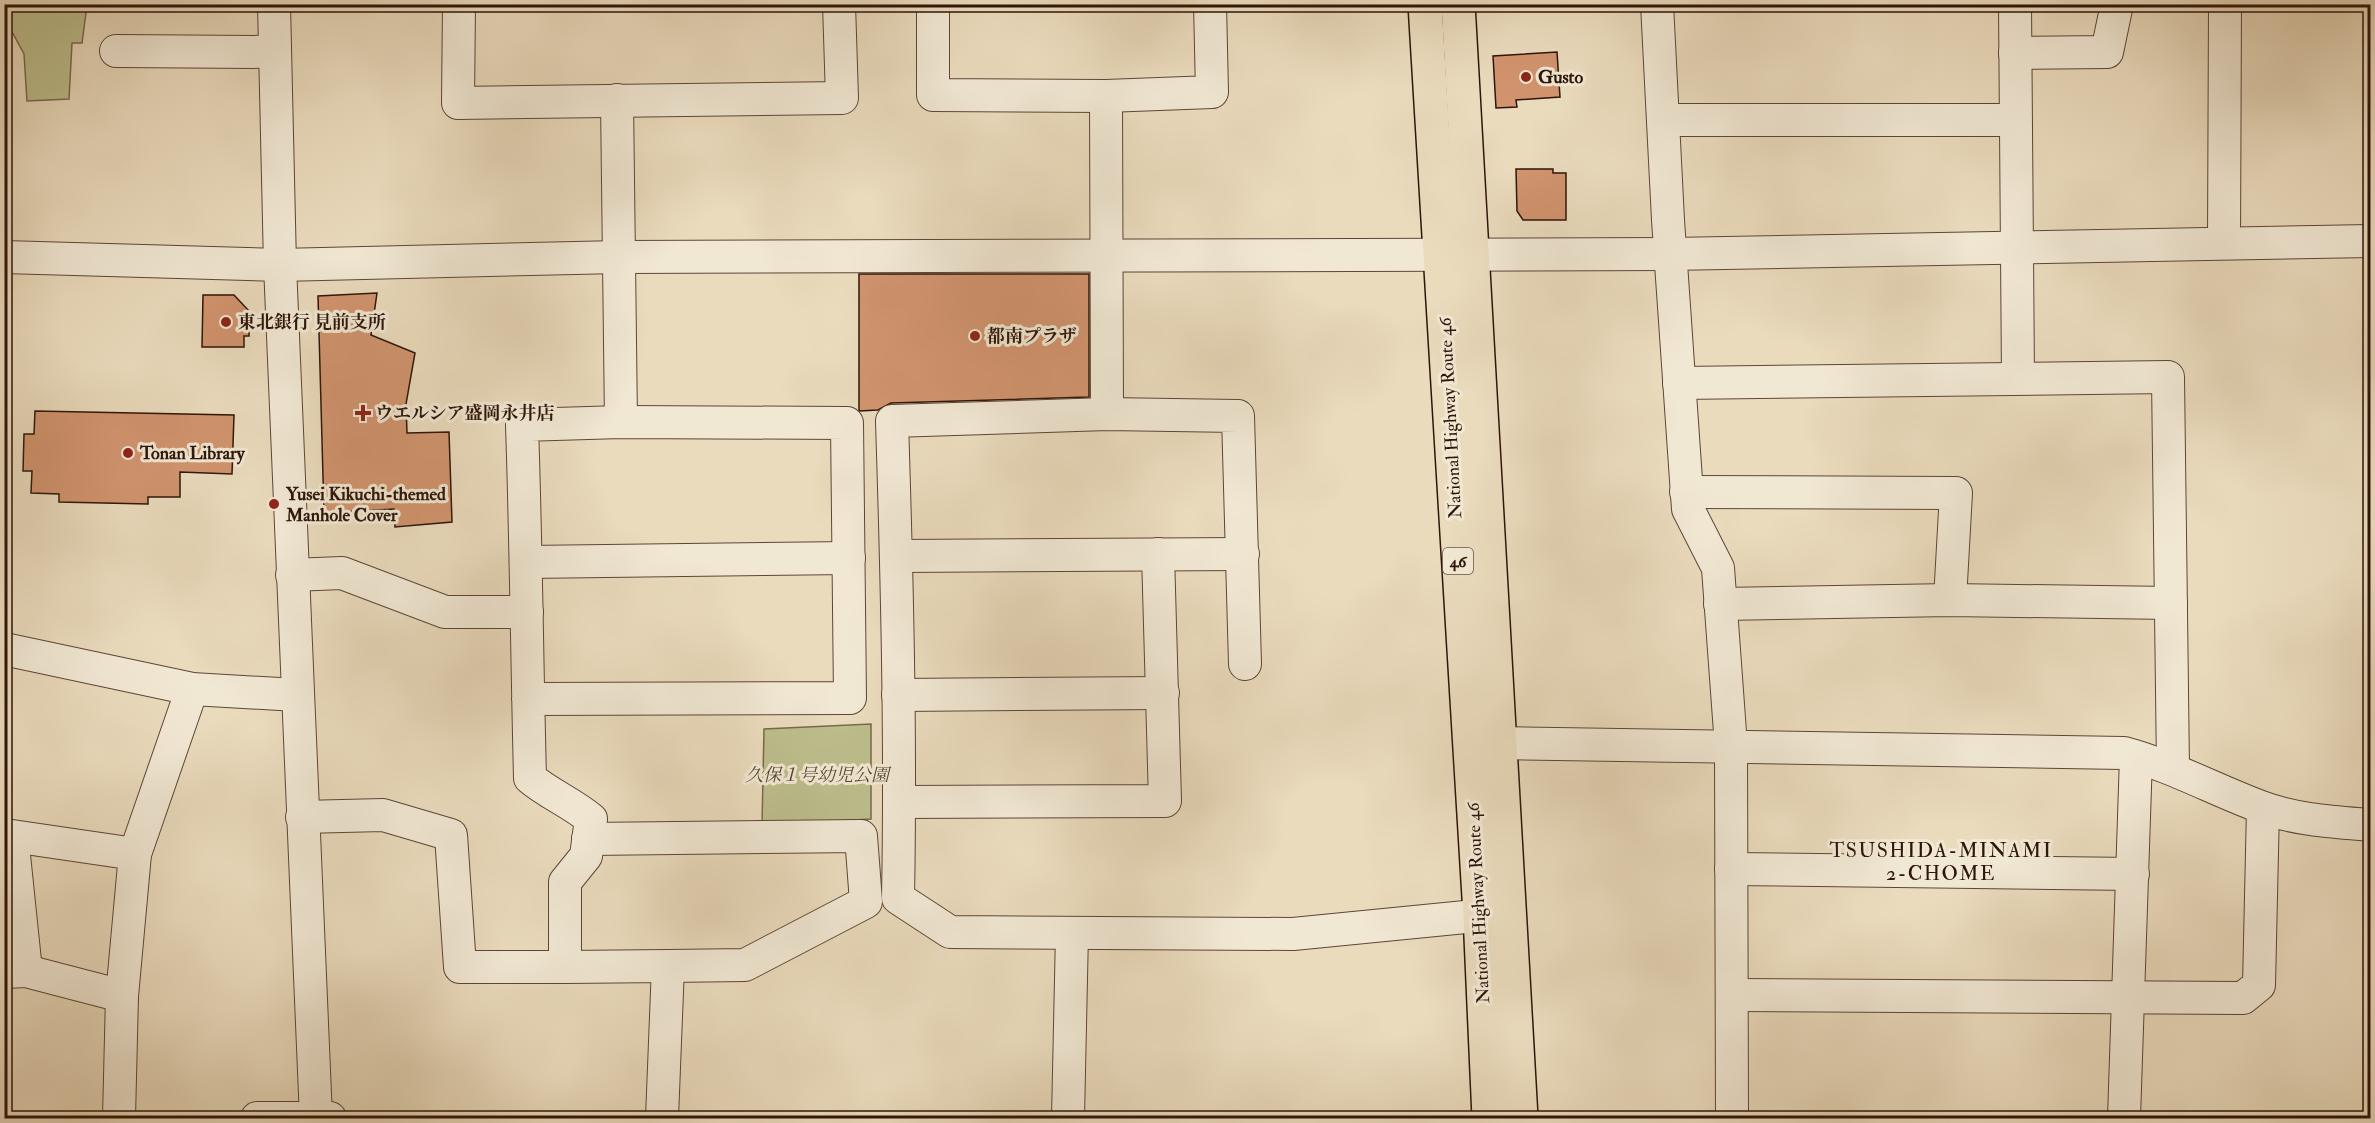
<svg xmlns="http://www.w3.org/2000/svg" width="2375" height="1123" font-family="'IM FELL Double Pica','Noto Serif JP',serif">
	<style>
		.green { fill: #bdbe8d; stroke: #766a4b; stroke-width: 1.5 }
		.building { fill: #d1946f; stroke: #2e1509; stroke-width: 1.5 }
		.lines { fill: none; stroke-linecap: round; stroke-linejoin: round }
		.minor-casing { stroke: #5d4636; stroke-width: 34 }
		.highway-casing { stroke: #2e1509; stroke-width: 36 }
		.minor { stroke: #f1e8d4; stroke-width: 32 }
		.highway { stroke: #eadbbd; stroke-width: 33 }
		.poi-dot { fill: #8f2418; stroke: #f1e8d4; stroke-width: 2 }
		.labels { text-anchor: middle; stroke-width: 6; stroke-linejoin: round; paint-order: stroke }
		.shield { fill: #f1e8d4; stroke: #685446; stroke-width: 1.5 }
		.shield-label { font-size: 16px; font-weight: bold; fill: #2e1509 }
		.poi-label { font-size: 18px; font-weight: bold; fill: #2e1509; stroke: #f1e8d4; text-anchor: start }
		.street-label { font-size: 18px; fill: #2e1509; stroke: #f1e8d4 }
		.park-label { font-size: 18px; font-style: italic; fill: #594831; stroke: #f1e8d4 }
		.neighbourhood-label { font-size: 20px; letter-spacing: 1.5px; fill: #2e1509; stroke: #f1e8d4 }
	</style>
	<rect width="100%" height="100%" fill="#eadbbd"/>
	<filter id="stains"><feTurbulence type="fractalNoise" baseFrequency=".00333" numOctaves="4"/><feColorMatrix values="0 0 0 0 .2 0 0 0 0 .09 0 0 0 0 .02 0 0 0 .5 -.17"/></filter>
	<radialGradient id="worn" r=".72"><stop offset=".6" stop-color="#630" stop-opacity="0"/><stop offset="1" stop-color="#630" stop-opacity=".3"/></radialGradient>
	<!-- green -->
	<g class="green">
		<path d="M11,5H87L82,43H72L69,99L27,101L24,54L10,28Z"/>
		<path d="M871,724V819L762,825L764,729Z"/>
	</g>
	<!-- building -->
	<g class="building">
		<path d="M1557,52L1560,97L1516,100L1517,107L1496,108L1493,56Z"/>
		<path d="M1516,169H1553V173H1566V220H1523L1517,211Z"/>
		<path d="M859,274H1089V397L891,403L878,410L859,411Z"/>
		<path d="M377,293L371,335L415,353L406,404L407,433L449,432L452,522L395,527L394,509L324,513L318,296Z"/>
		<path d="M203,295H234L249,311V336H244V347H202Z"/>
		<path d="M35,411L234,415L232,474L180,472V497H148V504L59,502V494L31,493L32,471H23L24,434H34Z"/>
	</g>
	<g class="lines">
		<defs>
			<g id="minor">
				<path d="M274,4L280,265L316,1118"/>
				<path d="M459,4L458,103L842,98L839,4"/>
				<path d="M933,4V95L1106,96L1212,92L1210,4"/>
				<path d="M1657,4L1668,220L1688,509L1718,568L1731,746L1732,1118"/>
				<path d="M2015,4L2018,378"/>
				<path d="M116,51L275,52"/>
				<path d="M2015,53L2107,52L2117,4"/>
				<path d="M1106,96L1107,414"/>
				<path d="M617,100L621,422"/>
				<path d="M1663,120H2014"/>
				<path d="M2224,243L2225,4"/>
				<path d="M4,257L280,265L619,257L1670,254L2370,241"/>
				<path d="M1679,383L2168,377L2173,769"/>
				<path d="M1686,492L1956,493L1950,600"/>
				<path d="M897,556L1243,554"/>
				<path d="M527,562L849,558"/>
				<path d="M292,575L342,573L445,612H527"/>
				<path d="M1720,604L1950,600L2171,603"/>
				<path d="M4,649L192,689L297,695"/>
				<path d="M1245,664L1238,416L1107,414L892,421C897,580 901,739 898,898L950,932L1293,934L1506,913"/>
				<path d="M898,695L1163,693"/>
				<path d="M528,699L850,698L847,423L621,422L522,425C526,543 527,660 530,778C549,794 572,803 591,819L586,856L565,882V967L668,966L662,1118"/>
				<path d="M1499,743L2124,753C2172,766 2215,790 2261,807C2296,820 2334,822 2370,825"/>
				<path d="M900,802L1165,801L1158,554"/>
				<path d="M302,817L383,815L451,835L460,967H565"/>
				<path d="M588,839L861,836L866,902L745,965L668,966"/>
				<path d="M1731,869L2133,874"/>
				<path d="M26,971L12,836L135,854"/>
				<path d="M5,972L26,971L122,996"/>
				<path d="M1732,995L2243,998L2259,985L2263,808"/>
				<path d="M119,1118L122,996L135,854L192,689"/>
				<path d="M257,1118H330"/>
				<path d="M1068,1118L1072,933"/>
				<path d="M2124,1118L2136,757"/>
			</g>
			<g id="highway">
				<path d="M1425,4L1480,914L1489,1118"/>
				<path d="M1458,4L1521,1118"/>
			</g>
		</defs>
		<!-- minor casing -->
		<use href="#minor" class="minor-casing"/>
		<!-- highway casing -->
		<use href="#highway" class="highway-casing"/>
		<!-- minor -->
		<use href="#minor" class="minor"/>
		<!-- highway -->
		<use href="#highway" class="highway"/>
	</g>
	<!-- markers -->
	<g class="poi-dot">
		<circle cx="1526" cy="77" r="6"/>
		<circle cx="226" cy="322" r="6"/>
		<circle cx="975" cy="336" r="6"/>
		<path d="M360 404h6v6h6v6h-6v6h-6v-6h-6v-6h6z"/>
		<circle cx="128" cy="453" r="6"/>
		<circle cx="274" cy="504" r="6"/>
	</g>
	<g class="labels">
		<!-- shield labels -->
		<rect class="shield" x="1443" y="548" width="30" height="26" rx="4.5"/>
		<g class="shield-label">
			<text x="1458" y="567">46</text>
		</g>
		<!-- poi labels -->
		<g class="poi-label">
			<text x="1538" y="83">Gusto</text>
			<text x="238" y="328">東北銀行 見前支所</text>
			<text x="987" y="342">都南プラザ</text>
			<text x="375" y="419">ウエルシア盛岡永井店</text>
			<text x="140" y="459">Tonan Library</text>
			<text x="286" y="500">Yusei Kikuchi-themed<tspan x="286" dy="21">Manhole Cover</tspan></text>
		</g>
		<!-- street labels -->
		<g class="street-label">
			<text transform="translate(1450 418) rotate(-93)" y="6">National Highway Route 46</text>
			<text transform="translate(1478 903) rotate(-93)" y="6">National Highway Route 46</text>
		</g>
		<!-- park labels -->
		<g class="park-label">
			<text x="817" y="781">久保１号幼児公園</text>
		</g>
		<!-- neighbourhood labels -->
		<g class="neighbourhood-label">
			<text x="1941" y="857">TSUSHIDA-MINAMI<tspan x="1941" dy="23">2-CHOME</tspan></text>
		</g>
	</g>
	<!-- margin -->
	<rect width="2375" height="1123" fill="none" stroke="#eadbbd" stroke-width="24"/>
	<rect x="6" y="6" width="2363" height="1111" fill="none" stroke="#2e1509" stroke-width="3"/>
	<rect x="12" y="12" width="2351" height="1099" fill="none" stroke="#2e1509" stroke-width="1.5"/>
	<rect width="100%" height="100%" filter="url(#stains)"/>
	<rect width="100%" height="100%" fill="url(#worn)"/>
</svg>
